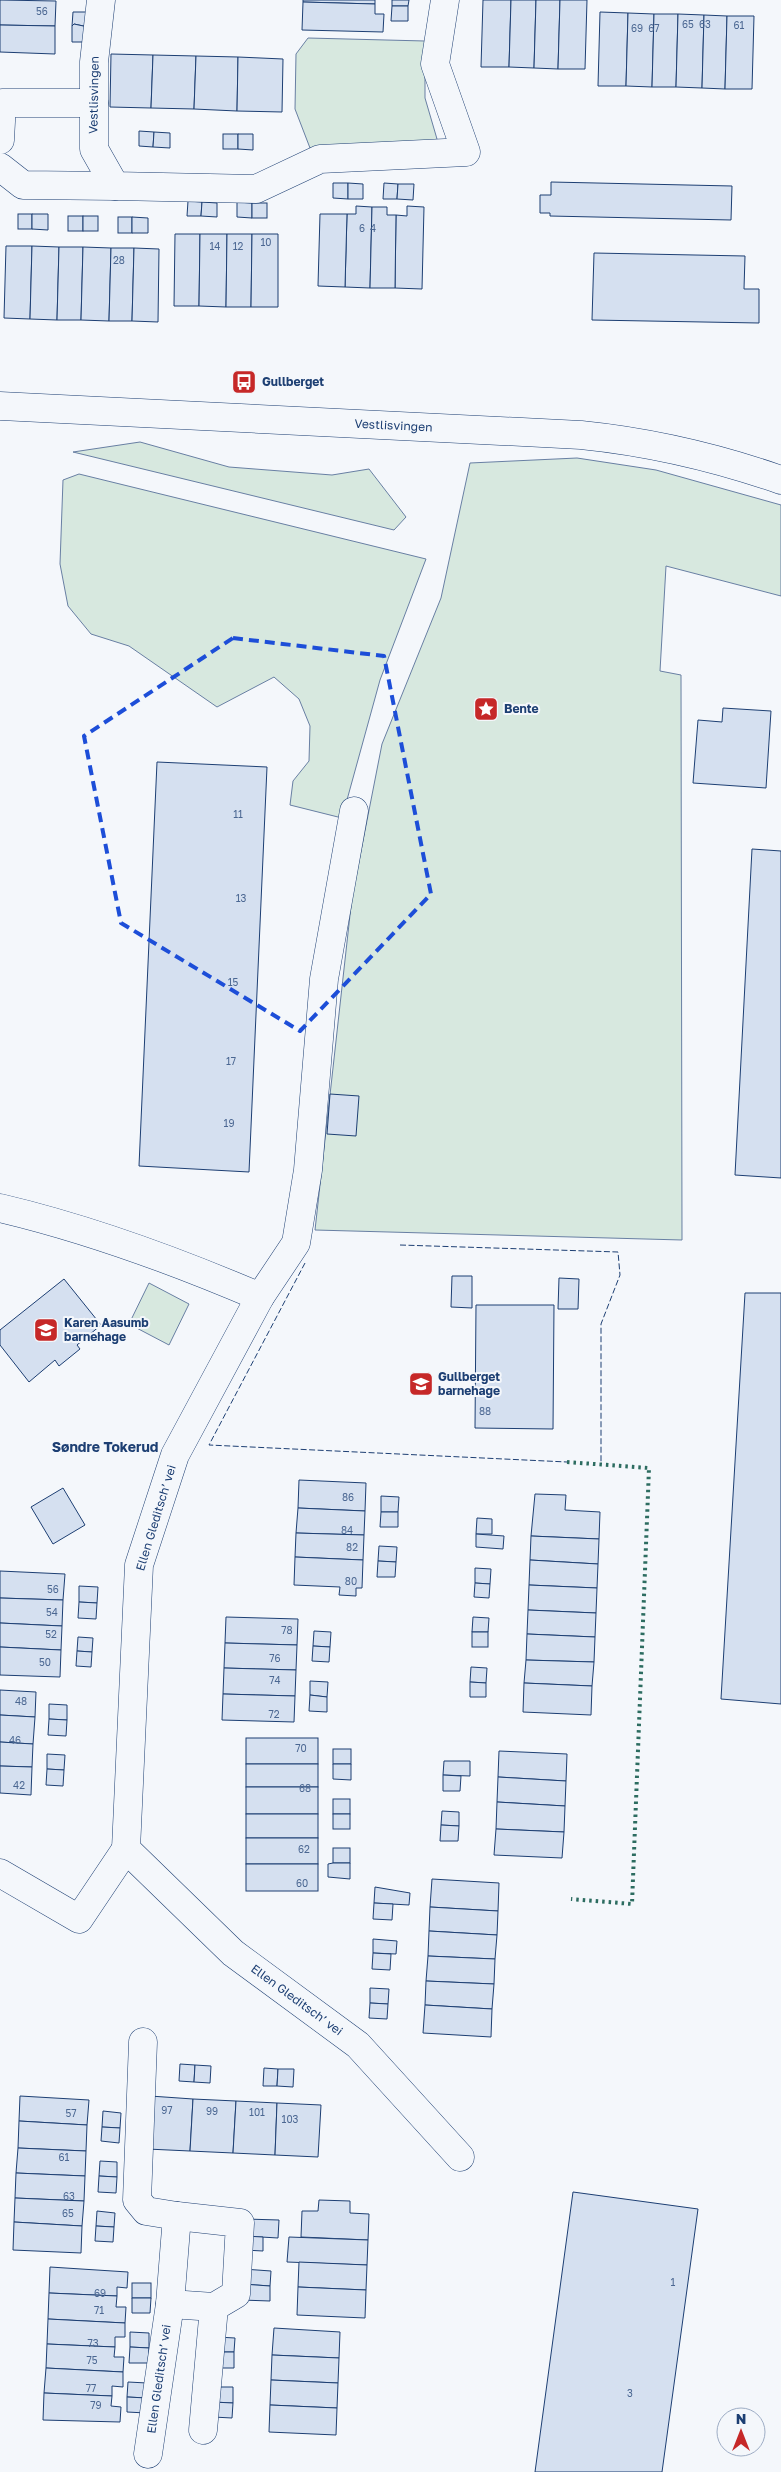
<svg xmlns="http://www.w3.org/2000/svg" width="781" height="2472" font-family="'Golos Text',sans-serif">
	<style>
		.green { fill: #d7e8df; stroke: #687fa3 }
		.building { fill: #d5e0f0; stroke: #1d3f73 }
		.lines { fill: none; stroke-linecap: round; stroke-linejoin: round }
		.street-casing { stroke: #1d3f73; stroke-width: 29 }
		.secondary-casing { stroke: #1d3f73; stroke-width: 29 }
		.street { stroke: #f4f7fb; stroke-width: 28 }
		.secondary { stroke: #f4f7fb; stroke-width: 28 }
		.hedge { stroke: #2c6c60; stroke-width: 4; stroke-dasharray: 2.5 4; stroke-linecap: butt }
		.fence { stroke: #1d3f73; stroke-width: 1; stroke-dasharray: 6 2.5; stroke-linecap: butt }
		.marked { fill: none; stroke: #1d4ed8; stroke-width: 4; stroke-dasharray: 10 6; stroke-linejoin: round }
		.labels { text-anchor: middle; stroke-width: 4; stroke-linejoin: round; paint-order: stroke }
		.number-label { font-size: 10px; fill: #4b6792 }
		.street-label { font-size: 12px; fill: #1d3f73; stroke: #f4f7fb }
		.poi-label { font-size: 12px; font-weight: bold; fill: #1d3f73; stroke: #f4f7fb; text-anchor: start }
		.neighbourhood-label { font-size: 14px; font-weight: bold; fill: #1d3f73; stroke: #f4f7fb }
	</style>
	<rect width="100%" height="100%" fill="#f4f7fb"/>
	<!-- green -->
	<g class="green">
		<path d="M308,38L425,41V98L437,139L423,149L310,148L295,109L296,54Z"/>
		<path d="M140,442L229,467L332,475L369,469L406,517L394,530L73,452Z"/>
		<path d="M577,458L656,470L781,505V596L666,566L660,671L681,675L682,1240L315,1230L352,897L382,744L441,598L470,463Z"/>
		<path d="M79,474L426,559L380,680L342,818L290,805L293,781L309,761L310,726L299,699L274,677L217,707L129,646L91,634L68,606L60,564L63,480Z"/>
		<path d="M149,1283L189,1304L169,1345L129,1324Z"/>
	</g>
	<!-- building -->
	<g class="building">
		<path d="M0,0L56,1L55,26L0,25Z"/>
		<path d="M303,0H375V4L303,2Z"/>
		<path d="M392,0H409L408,6H392Z"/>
		<path d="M483,0H511L509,67H481Z"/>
		<path d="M511,0H536L534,68L509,67Z"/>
		<path d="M536,0H560L558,69L534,68Z"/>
		<path d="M560,0H587L585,69H558Z"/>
		<path d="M303,2L375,4V14H384L383,32L302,30Z"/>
		<path d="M392,6H408V21H391Z"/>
		<path d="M73,12H89L88,27L74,24L72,26Z"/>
		<path d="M600,12L628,13L626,86H598Z"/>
		<path d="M628,13L654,14L652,87L626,86Z"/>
		<path d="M654,14H678L676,87H652Z"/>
		<path d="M678,14L704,15L702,88L676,87Z"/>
		<path d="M704,15L727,16L725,89L702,88Z"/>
		<path d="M727,16H754L752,89H725Z"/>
		<path d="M74,24L88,27V42H72V26Z"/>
		<path d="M0,25L55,26V54L0,52Z"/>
		<path d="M111,54L153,55L151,108L110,107Z"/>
		<path d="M153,55L196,56L194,109L151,108Z"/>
		<path d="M196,56L238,57L237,111L194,109Z"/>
		<path d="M238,57L283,59L282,112L237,111Z"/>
		<path d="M139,131L154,132L153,147L139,146Z"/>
		<path d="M154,132L170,133V148L153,147Z"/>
		<rect x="223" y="134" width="15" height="15"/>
		<path d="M238,134H253V150L238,149Z"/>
		<path d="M551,182L732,186L731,220L550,216V213H540V195H551Z"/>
		<path d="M333,183H348V199L333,198Z"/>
		<path d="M348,183L363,184V199H348Z"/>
		<path d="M384,183L398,184L397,199H383Z"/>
		<path d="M398,184H414L413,200L397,199Z"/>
		<path d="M188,201L202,202L201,216H187Z"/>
		<path d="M202,202L217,203V217L201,216Z"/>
		<path d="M237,202L252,203V218L237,217Z"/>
		<rect x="252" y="203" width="15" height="15"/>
		<path d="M356,206L372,207L370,288L345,287L347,214H356Z"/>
		<path d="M407,206L424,207L422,289L395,288L396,215L407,216Z"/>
		<path d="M372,207H387V215H396L395,288H370Z"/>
		<rect x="18" y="214" width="14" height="15"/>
		<path d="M32,214H48V230L32,229Z"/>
		<path d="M320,214H347L345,287L318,286Z"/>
		<rect x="68" y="216" width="15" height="15"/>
		<rect x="83" y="216" width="15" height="15"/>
		<rect x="118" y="217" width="14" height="16"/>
		<path d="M132,217L148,218V233H132Z"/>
		<path d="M175,234H200L199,306H174Z"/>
		<path d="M200,234H227L226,307L199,306Z"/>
		<path d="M227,234H252L251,307H226Z"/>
		<path d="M252,234H278V307H251Z"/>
		<path d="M6,246H32L30,319L4,318Z"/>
		<path d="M32,246L59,247L57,320L30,319Z"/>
		<path d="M59,247H83L81,320H57Z"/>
		<path d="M83,247L111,248L109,321L81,320Z"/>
		<path d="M111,248H134L132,321H109Z"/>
		<path d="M134,248L159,249L158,322L132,321Z"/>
		<path d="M594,253L745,256L744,289H759V323L592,320Z"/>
		<path d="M723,708L771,711L766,788L693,783L698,720L722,722Z"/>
		<path d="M157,762L267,767L249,1172L139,1166Z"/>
		<path d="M752,849L781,851V1178L735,1175Z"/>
		<path d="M330,1094L359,1096L356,1136L327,1134Z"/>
		<path d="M452,1276H472V1308L451,1307Z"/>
		<path d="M559,1278L579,1279L578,1309H558Z"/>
		<path d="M64,1279L101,1325L77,1345L80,1349L59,1366L55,1360L29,1382L0,1345V1330Z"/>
		<path d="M745,1293H781V1704L721,1699Z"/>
		<path d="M476,1305H554L553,1429L475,1428Z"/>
		<path d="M299,1480L366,1483L365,1511L298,1508Z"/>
		<path d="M63,1488L85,1525L53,1544L31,1507Z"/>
		<path d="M535,1494L566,1495L565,1510L600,1512L599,1539L531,1536Z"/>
		<path d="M381,1496L399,1497L398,1512H381Z"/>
		<path d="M298,1508L365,1511L364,1535L296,1533Z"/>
		<path d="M381,1512H398V1527H380Z"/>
		<path d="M477,1518L492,1519V1534H476Z"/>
		<path d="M296,1533L364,1535L363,1560L295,1557Z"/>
		<path d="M476,1534L504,1536L503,1549L476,1547Z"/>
		<path d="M531,1536L599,1539L598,1564L530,1560Z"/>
		<path d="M379,1546L397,1547L396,1562L378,1561Z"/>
		<path d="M295,1557L363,1560L362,1588H356V1596L339,1595L340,1587L294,1585Z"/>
		<path d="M530,1560L598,1564L597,1588L529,1585Z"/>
		<path d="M378,1561L396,1562L395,1577H377Z"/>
		<path d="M475,1568L491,1569L490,1584L475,1583Z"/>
		<path d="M0,1571L65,1574L63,1600L0,1598Z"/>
		<path d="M475,1583L490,1584L489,1598L474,1597Z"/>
		<path d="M529,1585L597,1588L596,1613L528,1610Z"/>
		<path d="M79,1586L98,1587L97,1603L79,1602Z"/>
		<path d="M0,1598L63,1600L62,1626L0,1623Z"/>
		<path d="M79,1602L97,1603L96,1619L78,1618Z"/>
		<path d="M528,1610L596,1613L595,1637L527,1634Z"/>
		<path d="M226,1617L298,1619L297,1645L225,1643Z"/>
		<path d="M473,1617L489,1618L488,1632H472Z"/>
		<path d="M0,1623L62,1626L61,1650L0,1647Z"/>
		<path d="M314,1631L331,1632L330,1647L313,1646Z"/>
		<rect x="472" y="1632" width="16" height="15"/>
		<path d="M527,1634L595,1637L594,1662L526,1660Z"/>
		<path d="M78,1637L93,1638L92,1652L77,1651Z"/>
		<path d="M225,1643L297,1645L296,1670L224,1668Z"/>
		<path d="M313,1646L330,1647L329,1662L312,1661Z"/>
		<path d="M0,1647L61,1650L60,1677L0,1675Z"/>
		<path d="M77,1651L92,1652L91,1667L76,1666Z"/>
		<path d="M526,1660L594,1662L592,1686L524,1683Z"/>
		<path d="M471,1667L487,1668L486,1683L470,1682Z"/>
		<path d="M224,1668L296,1670L295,1696L223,1694Z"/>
		<path d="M310,1681L328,1682L327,1697L310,1695Z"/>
		<path d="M470,1682L486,1683V1697H470Z"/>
		<path d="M524,1683L592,1686L591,1715L523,1712Z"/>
		<path d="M0,1690L36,1692L35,1717L0,1715Z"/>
		<path d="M223,1694L295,1696L294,1722L222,1720Z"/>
		<path d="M310,1695L327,1697V1712L309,1711Z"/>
		<path d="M49,1704L67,1705V1720L49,1719Z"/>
		<path d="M0,1715L35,1717L33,1744L0,1742Z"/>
		<path d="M49,1719L67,1720L66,1736L48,1735Z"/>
		<rect x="246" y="1738" width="72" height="26"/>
		<path d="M0,1742L33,1744L32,1767L0,1766Z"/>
		<rect x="333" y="1749" width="18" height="15"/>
		<path d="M499,1751L567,1754L566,1781L498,1777Z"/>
		<path d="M47,1754L65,1755L64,1770L47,1769Z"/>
		<path d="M444,1761H470V1776L443,1775Z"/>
		<rect x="246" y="1764" width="72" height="23"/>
		<path d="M333,1764H351V1780L333,1779Z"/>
		<path d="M0,1766L32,1767L31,1795L0,1793Z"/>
		<path d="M47,1769L64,1770L63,1786L46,1785Z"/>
		<path d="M443,1775L461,1776L460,1791H443Z"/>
		<path d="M498,1777L566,1781L565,1806L497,1802Z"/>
		<rect x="246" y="1787" width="72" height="27"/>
		<rect x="333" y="1799" width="17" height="15"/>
		<path d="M497,1802L565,1806L564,1832L496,1829Z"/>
		<path d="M442,1811L459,1812V1826L441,1825Z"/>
		<rect x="246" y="1814" width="72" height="24"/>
		<rect x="333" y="1814" width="17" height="15"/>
		<path d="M441,1825L459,1826L458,1841H440Z"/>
		<path d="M496,1829L564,1832L562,1858L494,1855Z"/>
		<rect x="246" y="1838" width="72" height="26"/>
		<rect x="333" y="1848" width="17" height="15"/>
		<path d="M333,1863H350V1879L328,1877V1864Z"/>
		<rect x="246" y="1864" width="72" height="27"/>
		<path d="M432,1879L499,1883L498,1911L430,1907Z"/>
		<path d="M375,1887L410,1893L409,1905L374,1903Z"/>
		<path d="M374,1903L393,1904L392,1920L373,1919Z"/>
		<path d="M430,1907L498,1911L497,1935L429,1931Z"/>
		<path d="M429,1931L497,1935L495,1959L428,1956Z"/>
		<path d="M373,1939L397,1941L396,1954L373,1953Z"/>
		<path d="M373,1953L391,1954L390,1970L372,1969Z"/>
		<path d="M428,1956L495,1959L494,1984L426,1981Z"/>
		<path d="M426,1981L494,1984L492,2009L425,2005Z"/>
		<path d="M370,1988L389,1989L388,2004L370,2003Z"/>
		<path d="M370,2003L388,2004L387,2019L369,2018Z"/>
		<path d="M425,2005L492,2009L491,2037L423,2033Z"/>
		<path d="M180,2064L195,2065L194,2082L179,2081Z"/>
		<path d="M195,2065L211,2066L210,2083L194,2082Z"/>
		<path d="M264,2068L278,2069L277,2086H263Z"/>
		<path d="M278,2069H294L293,2087L277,2086Z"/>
		<path d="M20,2096L89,2100L87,2125L19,2121Z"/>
		<path d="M150,2096L193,2099L190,2151L147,2149Z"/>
		<path d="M193,2099L236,2101L233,2153L190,2151Z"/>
		<path d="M236,2101L277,2103L275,2155L233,2153Z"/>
		<path d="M277,2103L321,2105L318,2157L275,2155Z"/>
		<path d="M103,2111L121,2113L120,2128L102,2127Z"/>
		<path d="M19,2121L87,2125L86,2151L18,2148Z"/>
		<path d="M102,2127L120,2128L119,2143L101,2141Z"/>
		<path d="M18,2148L86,2151L85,2176L16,2173Z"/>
		<path d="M100,2161L117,2162V2177L99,2176Z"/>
		<path d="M16,2173L85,2176L84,2201L15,2198Z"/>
		<path d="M99,2176L117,2177L116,2193L98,2192Z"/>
		<path d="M573,2192L698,2209L662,2472H535Z"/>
		<path d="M15,2198L84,2201L82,2226L14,2222Z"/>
		<path d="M319,2200L350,2201V2213L369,2214L368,2240L301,2237L302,2211H318Z"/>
		<path d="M97,2211L115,2213L114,2227L96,2226Z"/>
		<path d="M245,2219L279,2220L278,2238L244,2236Z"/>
		<path d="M14,2222L82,2226L81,2253L13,2250Z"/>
		<path d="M96,2226L114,2227L113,2242L95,2241Z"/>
		<path d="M244,2236L263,2237V2251L244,2250Z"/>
		<path d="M289,2237L368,2240L367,2265L287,2262Z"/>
		<path d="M299,2262L367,2265L366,2290L298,2287Z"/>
		<path d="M50,2267L128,2272L127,2288L117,2287V2296L49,2293Z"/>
		<path d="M243,2269L271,2271L270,2286L242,2284Z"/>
		<rect x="132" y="2283" width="19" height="15"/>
		<path d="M242,2284L270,2286V2301L241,2300Z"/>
		<path d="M298,2287L366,2290L365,2318L297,2315Z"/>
		<path d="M49,2293L117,2296L116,2307H126L125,2323L48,2319Z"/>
		<path d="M132,2298H151L150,2313H132Z"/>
		<path d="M48,2319L125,2323V2337H115V2347L47,2344Z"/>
		<path d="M274,2328L340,2332L339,2358L272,2355Z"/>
		<path d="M130,2332L149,2333V2348L130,2347Z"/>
		<path d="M217,2337L235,2338L234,2352H216Z"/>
		<path d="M47,2344L115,2347L114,2357H124L123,2372L46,2368Z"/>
		<path d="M130,2347L149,2348L148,2363H129Z"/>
		<path d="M216,2352H234V2368H215Z"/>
		<path d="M272,2355L339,2358L338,2383L271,2380Z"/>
		<path d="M46,2368L123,2372V2387L112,2386V2396L44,2393Z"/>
		<path d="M271,2380L338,2383L337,2408L270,2405Z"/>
		<path d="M128,2382L147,2383V2398L127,2397Z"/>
		<path d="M214,2387H233V2403L213,2402Z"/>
		<path d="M44,2393L112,2396L111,2406L121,2407L120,2422L43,2420Z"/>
		<path d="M127,2397L147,2398L146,2413L127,2412Z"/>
		<path d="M213,2402L233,2403L232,2418L213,2417Z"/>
		<path d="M270,2405L337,2408L336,2435L269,2432Z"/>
	</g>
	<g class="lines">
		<defs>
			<g id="street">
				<path d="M101,0L94,62V149L115,186L256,189L320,159L466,152L435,64L445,0"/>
				<path d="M0,140L2,103H94"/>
				<path d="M0,167L23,185L115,186"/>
				<path id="s1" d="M354,811L324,979L308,1170L296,1243L260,1297L175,1455L139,1565L126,1849L233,1953L358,2045L460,2157"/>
				<path d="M0,1208C89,1229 176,1261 260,1297"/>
				<path d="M0,1873L79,1919L126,1849"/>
				<path d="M143,2042L137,2200L146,2211L177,2216L170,2304L148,2454"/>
				<path d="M170,2304L214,2307L236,2294L240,2223L177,2216"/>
				<path d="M203,2430L214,2307"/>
			</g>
			<g id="secondary">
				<path id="s2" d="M0,406L581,435C650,442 715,457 781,480"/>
			</g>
		</defs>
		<!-- street casing -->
		<use href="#street" class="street-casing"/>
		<!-- secondary casing -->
		<use href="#secondary" class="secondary-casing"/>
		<!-- street -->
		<use href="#street" class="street"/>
		<!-- secondary -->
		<use href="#secondary" class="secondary"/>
		<!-- hedge -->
		<path class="hedge" d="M567,1462L649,1468L632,1904L571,1899"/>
		<!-- fence -->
		<g class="fence">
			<path d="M400,1245L618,1252L620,1275L601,1324V1464"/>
			<path d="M305,1263L209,1445L567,1462"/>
		</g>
	</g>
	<!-- marked area -->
	<path class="marked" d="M233,638L384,656L431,894L300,1031L121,923L84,736Z"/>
	<!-- icons -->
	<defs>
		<symbol id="bus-square" viewBox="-11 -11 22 22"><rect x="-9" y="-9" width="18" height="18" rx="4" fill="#c62828" stroke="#f4f7fb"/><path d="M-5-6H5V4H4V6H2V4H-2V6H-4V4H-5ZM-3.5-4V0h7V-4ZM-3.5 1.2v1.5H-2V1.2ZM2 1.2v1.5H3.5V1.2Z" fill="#fff"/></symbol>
		<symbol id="sight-square" viewBox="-11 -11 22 22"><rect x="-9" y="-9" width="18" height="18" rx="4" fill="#c62828" stroke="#f4f7fb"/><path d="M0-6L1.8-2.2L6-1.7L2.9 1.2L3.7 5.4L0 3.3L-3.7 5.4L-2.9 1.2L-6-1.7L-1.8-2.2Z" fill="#fff"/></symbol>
		<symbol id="school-square" viewBox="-11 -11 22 22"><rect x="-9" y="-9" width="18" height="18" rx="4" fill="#c62828" stroke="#f4f7fb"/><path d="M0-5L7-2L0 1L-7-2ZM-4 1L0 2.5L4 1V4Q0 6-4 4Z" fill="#fff"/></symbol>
	</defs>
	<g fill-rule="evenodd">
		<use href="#bus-square" x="230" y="368" width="28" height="28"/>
		<use href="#sight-square" x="472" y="695" width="28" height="28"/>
		<use href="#school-square" x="32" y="1316" width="28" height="28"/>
		<use href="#school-square" x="407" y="1370" width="28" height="28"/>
	</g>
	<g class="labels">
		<!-- number labels -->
		<g class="number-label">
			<text x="42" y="15">56</text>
			<text x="688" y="28">65</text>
			<text x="705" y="28">63</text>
			<text x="739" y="29">61</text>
			<text x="637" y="32">69</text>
			<text x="654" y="32">67</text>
			<text x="362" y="232">6</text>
			<text x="373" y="232">4</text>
			<text x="266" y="246">10</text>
			<text x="215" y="250">14</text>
			<text x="238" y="250">12</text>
			<text x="119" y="264">28</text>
			<text x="238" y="818">11</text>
			<text x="241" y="902">13</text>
			<text x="233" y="986">15</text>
			<text x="231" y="1065">17</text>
			<text x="229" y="1127">19</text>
			<text x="485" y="1415">88</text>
			<text x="348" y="1501">86</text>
			<text x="347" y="1534">84</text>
			<text x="352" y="1551">82</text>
			<text x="351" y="1585">80</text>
			<text x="53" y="1593">56</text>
			<text x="52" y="1616">54</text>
			<text x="287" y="1634">78</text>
			<text x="51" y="1638">52</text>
			<text x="275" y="1662">76</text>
			<text x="45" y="1666">50</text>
			<text x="275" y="1684">74</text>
			<text x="21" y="1705">48</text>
			<text x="274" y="1718">72</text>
			<text x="15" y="1744">46</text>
			<text x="301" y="1752">70</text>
			<text x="19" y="1789">42</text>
			<text x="305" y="1792">68</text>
			<text x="304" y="1853">62</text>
			<text x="302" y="1887">60</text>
			<text x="167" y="2114">97</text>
			<text x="212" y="2115">99</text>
			<text x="257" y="2116">101</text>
			<text x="71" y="2117">57</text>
			<text x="290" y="2123">103</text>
			<text x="64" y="2161">61</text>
			<text x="69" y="2200">63</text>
			<text x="68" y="2217">65</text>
			<text x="673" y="2286">1</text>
			<text x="100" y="2297">69</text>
			<text x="99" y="2314">71</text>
			<text x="93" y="2347">73</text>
			<text x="92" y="2364">75</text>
			<text x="91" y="2392">77</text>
			<text x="630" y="2397">3</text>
			<text x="96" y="2409">79</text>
		</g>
		<!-- street labels -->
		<g class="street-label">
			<text transform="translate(94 95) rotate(-89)" y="4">Vestlisvingen</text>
			<text dy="4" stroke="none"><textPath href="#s2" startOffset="394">Vestlisvingen</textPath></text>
			<text transform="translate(156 1518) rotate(-73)" y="4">Ellen Gleditsch’ vei</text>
			<text dy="4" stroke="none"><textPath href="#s1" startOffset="1309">Ellen Gleditsch’ vei</textPath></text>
			<text transform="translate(159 2379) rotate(-82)" y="4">Ellen Gleditsch’ vei</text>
		</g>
		<!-- poi labels -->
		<g class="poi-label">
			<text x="262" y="386">Gullberget</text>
			<text x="504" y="713">Bente</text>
			<text x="64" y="1327">Karen Aasumb<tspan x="64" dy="14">barnehage</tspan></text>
			<text x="438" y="1381">Gullberget<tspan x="438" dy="14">barnehage</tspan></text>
		</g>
		<!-- neighbourhood labels -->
		<g class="neighbourhood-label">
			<text x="105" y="1452">Søndre Tokerud</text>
		</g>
	</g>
	<!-- north arrow -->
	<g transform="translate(741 2432)"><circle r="24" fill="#f4f7fb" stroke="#9eadc5"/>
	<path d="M0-4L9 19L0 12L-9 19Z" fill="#c62828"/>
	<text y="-8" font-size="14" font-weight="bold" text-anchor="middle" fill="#1d3f73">N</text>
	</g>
</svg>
